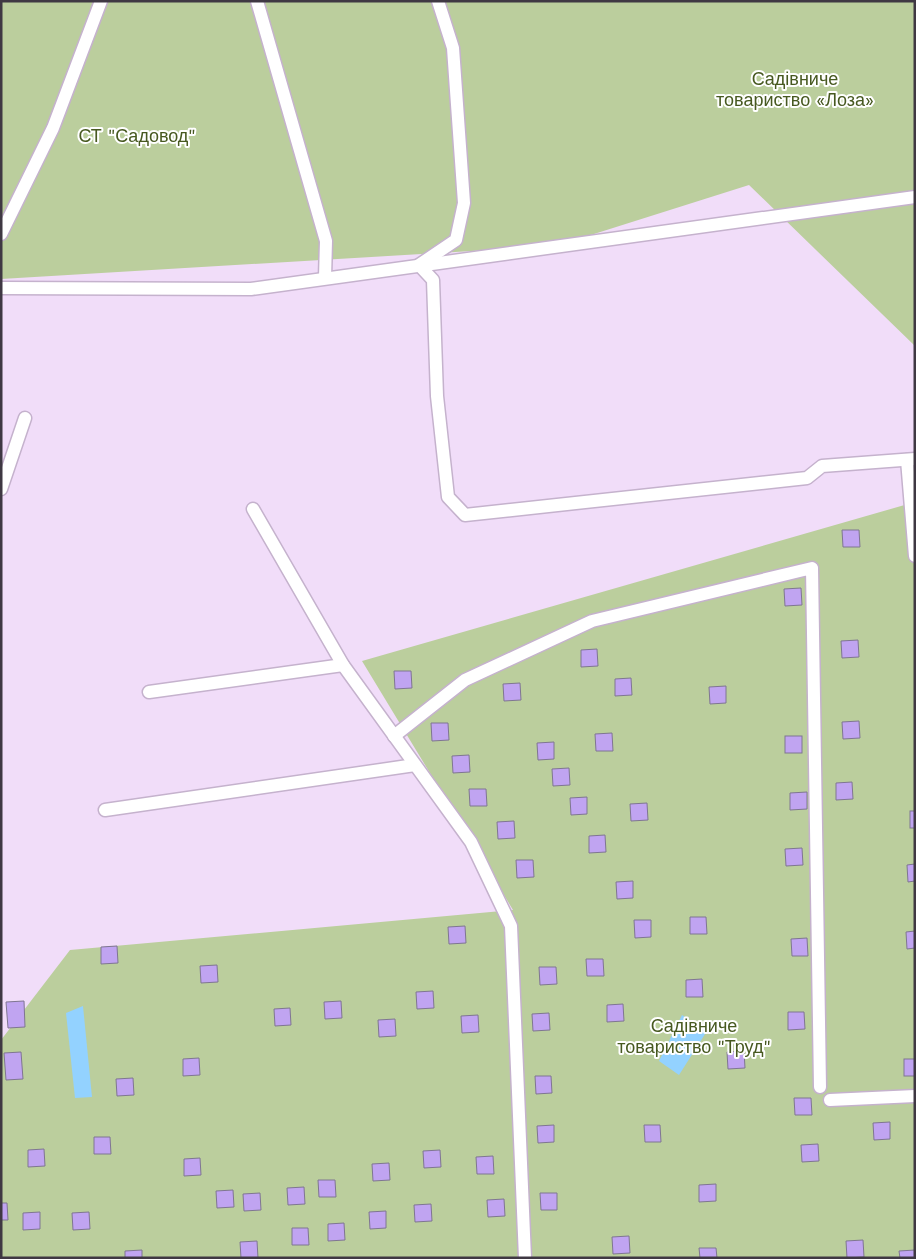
<svg xmlns="http://www.w3.org/2000/svg" width="916" height="1259" font-family="'Work Sans',sans-serif">
	<style>
		.green { fill: #bbce9d }
		.water { fill: #93d2ff }
		.building { fill: #c0a4f1; stroke: #7f7691 }
		.lines { fill: none; stroke-linecap: round; stroke-linejoin: round }
		.service-casing { stroke: #c5b2cd; stroke-width: 15 }
		.service { stroke: #fff; stroke-width: 12 }
		.labels { text-anchor: middle; stroke-width: 4; stroke-linejoin: round; paint-order: stroke }
		.park-label { font-size: 18px; fill: #475920; stroke: #fff }
	</style>
	<rect width="100%" height="100%" fill="#f1ddf9"/>
	<!-- green -->
	<g class="green">
		<path d="M1,1H915V346L749,185L556,246L1,279Z"/>
		<path d="M915,502V1258H1V1040L70,950L513,910L362,661Z"/>
	</g>
	<!-- water -->
	<g class="water">
		<path d="M83,1006L92,1097L75,1098L66,1013Z"/>
		<path d="M682,1015L707,1031L679,1075L659,1061Z"/>
	</g>
	<!-- building -->
	<g class="building">
		<path d="M842,530H859L860,547H843Z"/>
		<path d="M801,588L802,605L785,606L784,589Z"/>
		<path d="M858,640L859,657L842,658L841,641Z"/>
		<path d="M597,649L598,666L581,667V650Z"/>
		<path d="M394,671H411L412,688L395,689Z"/>
		<path d="M631,678L632,695L615,696V679Z"/>
		<path d="M520,683L521,700L504,701L503,684Z"/>
		<path d="M726,686V703L710,704L709,687Z"/>
		<path d="M859,721L860,738L843,739L842,722Z"/>
		<path d="M431,723H448L449,740L432,741Z"/>
		<path d="M612,733L613,751H596L595,734Z"/>
		<rect x="785" y="736" width="17" height="17"/>
		<path d="M554,742V759L538,760L537,743Z"/>
		<path d="M469,755L470,772L453,773L452,756Z"/>
		<path d="M569,768L570,785L553,786L552,769Z"/>
		<path d="M852,782L853,799L836,800V783Z"/>
		<path d="M469,789H486L487,806H470Z"/>
		<path d="M807,792V809L790,810V793Z"/>
		<path d="M587,797V814L571,815L570,798Z"/>
		<path d="M647,803L648,820L631,821L630,804Z"/>
		<rect x="910" y="811" width="5" height="17"/>
		<path d="M514,821L515,838L498,839L497,822Z"/>
		<path d="M605,835L606,852L589,853V836Z"/>
		<path d="M802,848L803,865L786,866L785,849Z"/>
		<path d="M516,860H533L534,877L517,878Z"/>
		<path d="M915,864V881L908,882L907,865Z"/>
		<path d="M633,881V898L617,899L616,882Z"/>
		<path d="M690,917H706L707,934H690Z"/>
		<path d="M634,920H651V937L635,938Z"/>
		<path d="M465,926L466,943L449,944L448,927Z"/>
		<path d="M915,931V948L907,949L906,932Z"/>
		<path d="M807,938L808,956H792L791,939Z"/>
		<path d="M117,946L118,963L101,964V947Z"/>
		<path d="M586,959H603L604,976H587Z"/>
		<path d="M217,965L218,982L201,983L200,966Z"/>
		<path d="M539,967H556L557,984L540,985Z"/>
		<path d="M702,979L703,997H686V980Z"/>
		<path d="M433,991L434,1008L417,1009L416,992Z"/>
		<path d="M24,1001L25,1027L8,1028L6,1002Z"/>
		<path d="M341,1001L342,1018L325,1019L324,1002Z"/>
		<path d="M623,1004L624,1021L607,1022V1005Z"/>
		<path d="M290,1008L291,1025L275,1026L274,1009Z"/>
		<path d="M788,1012H804L805,1029L788,1030Z"/>
		<path d="M549,1013L550,1030L533,1031L532,1014Z"/>
		<path d="M478,1015L479,1032L462,1033L461,1016Z"/>
		<path d="M395,1019L396,1036L379,1037L378,1020Z"/>
		<path d="M744,1051L745,1068L728,1069L727,1052Z"/>
		<path d="M21,1052L23,1079L6,1080L4,1053Z"/>
		<path d="M199,1058L200,1075L183,1076V1059Z"/>
		<rect x="904" y="1059" width="11" height="17"/>
		<path d="M535,1076H551L552,1093L536,1094Z"/>
		<path d="M133,1078L134,1095L117,1096L116,1079Z"/>
		<path d="M794,1098H811L812,1115H795Z"/>
		<path d="M890,1122V1139L874,1140L873,1123Z"/>
		<path d="M554,1125V1142L538,1143L537,1126Z"/>
		<path d="M644,1125H660L661,1142H645Z"/>
		<path d="M94,1137H110L111,1154H94Z"/>
		<path d="M818,1144L819,1161L802,1162L801,1145Z"/>
		<path d="M44,1149L45,1166L28,1167V1150Z"/>
		<path d="M440,1150L441,1167L424,1168L423,1151Z"/>
		<path d="M493,1156L494,1174H477L476,1157Z"/>
		<path d="M200,1158L201,1175L184,1176V1159Z"/>
		<path d="M389,1163L390,1180L373,1181L372,1164Z"/>
		<path d="M318,1180H335L336,1197H319Z"/>
		<path d="M716,1184V1201L699,1202V1185Z"/>
		<path d="M304,1187L305,1204L288,1205L287,1188Z"/>
		<path d="M233,1190L234,1207L217,1208L216,1191Z"/>
		<path d="M260,1193L261,1210L244,1211L243,1194Z"/>
		<path d="M540,1193H557V1210H541Z"/>
		<path d="M504,1199L505,1216L488,1217L487,1200Z"/>
		<path d="M1,1203H7L8,1220H1Z"/>
		<path d="M431,1204L432,1221L415,1222L414,1205Z"/>
		<path d="M386,1211V1228L370,1229L369,1212Z"/>
		<path d="M40,1212V1229L23,1230V1213Z"/>
		<path d="M89,1212L90,1229L73,1230L72,1213Z"/>
		<path d="M344,1223L345,1240L328,1241V1224Z"/>
		<path d="M292,1228H308L309,1245H292Z"/>
		<path d="M629,1236L630,1253L613,1254L612,1237Z"/>
		<path d="M863,1240L864,1257L847,1258L846,1241Z"/>
		<path d="M257,1241L258,1258H241L240,1242Z"/>
		<path d="M699,1248H716L717,1258H700Z"/>
		<path d="M142,1250V1258H125V1251Z"/>
		<path d="M915,1250V1258H900L899,1251Z"/>
	</g>
	<g class="lines">
		<defs>
			<g id="service">
				<path d="M257,1L326,241L325,278"/>
				<path d="M438,1L453,48L464,203L456,240L419,265L433,280L437,396L448,497L465,515L807,478L822,466L915,459"/>
				<path d="M1,234L53,128L101,1"/>
				<path d="M1,288L251,289L915,197"/>
				<path d="M907,460L915,556"/>
				<path d="M1,489L25,418"/>
				<path d="M253,509L343,665L471,842L511,926L525,1258"/>
				<path d="M149,692L343,665"/>
				<path d="M394,736L465,680L592,621L812,568L820,1087"/>
				<path d="M105,810L415,765"/>
				<path d="M830,1100L915,1096"/>
			</g>
		</defs>
		<!-- service casing -->
		<use href="#service" class="service-casing"/>
		<!-- service -->
		<use href="#service" class="service"/>
	</g>
	<g class="labels">
		<!-- park labels -->
		<g class="park-label">
			<text x="795" y="85">Садівниче<tspan x="795" dy="21">товариство «Лоза»</tspan></text>
			<text x="137" y="142">СТ "Садовод"</text>
			<text x="694" y="1032">Садівниче<tspan x="694" dy="21">товариство "Труд"</tspan></text>
		</g>
	</g>
	<!-- border -->
	<rect width="916" height="1259" fill="none" stroke="#3f3843" stroke-width="5"/>
</svg>
